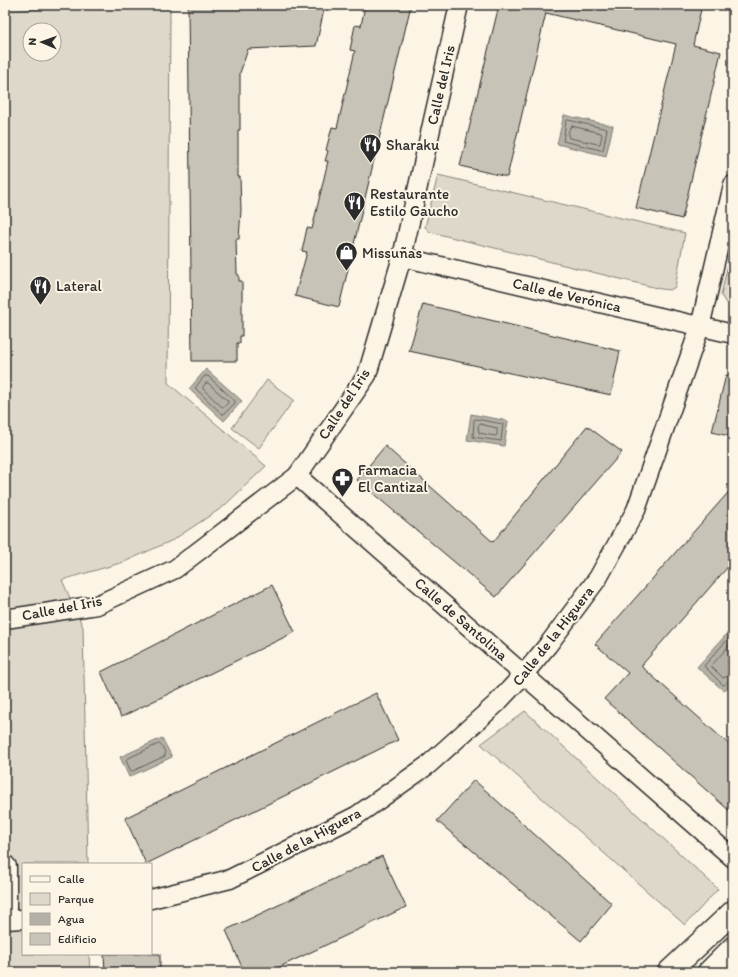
<svg xmlns="http://www.w3.org/2000/svg" width="738" height="977" font-family="Itim,sans-serif">
	<style>
		.green { fill: #ded8ca; stroke: #84827a; fill-rule: evenodd }
		.water { fill: #b4b0a5; stroke: #7d7b74 }
		.lines { fill: none; stroke-linecap: round; stroke-linejoin: round }
		.shore { stroke: #62605c; stroke-width: 1 }
		.building { fill: #c8c3b7; stroke: #2b2b2b }
		.street-casing { stroke: #2b2b2b; stroke-width: 21 }
		.secondary-casing { stroke: #2b2b2b; stroke-width: 25 }
		.street { stroke: #fcf5e5; stroke-width: 18 }
		.secondary { stroke: #fcf5e5; stroke-width: 22 }
		.labels { text-anchor: middle; stroke-width: 4; stroke-linejoin: round; paint-order: stroke }
		.street-label { font-size: 15px; fill: #2b2b2b; stroke: #fcf5e5 }
		.poi-label { font-size: 15px; fill: #2b2b2b; stroke: #fcf5e5; text-anchor: start }
	</style>
	<rect width="100%" height="100%" fill="#fcf5e5"/>
	<filter id="ink" filterUnits="userSpaceOnUse"><feTurbulence type="fractalNoise" baseFrequency=".025" numOctaves="2"/><feDisplacementMap in="SourceGraphic" scale="8" xChannelSelector="R" yChannelSelector="G"/><feConvolveMatrix kernelMatrix="1 2 1 2 8 2 1 2 1" color-interpolation-filters="sRGB"/></filter>
	<g filter="url(#ink)">
		<!-- green -->
		<g class="green">
			<path d="M112,5H170L168,383L266,466L223,507L173,540L124,562L62,580L83,627L88,864H23V954H89L90,972H5V11ZM30,30H54V54H30Z"/>
			<path d="M438,175L685,233L675,287L670,290L661,289L430,232L425,227Z"/>
			<path d="M732,246H733V306L725,302L721,295Z"/>
			<path d="M267,380L294,400L259,448L232,428Z"/>
			<path d="M525,711L718,889L685,925L481,744Z"/>
		</g>
		<!-- water -->
		<g class="water">
			<path d="M564,115L613,126L606,156L557,144Z"/>
			<path d="M206,369L242,401L224,421L189,389Z"/>
			<path d="M471,414L508,421L504,446L467,440Z"/>
			<path d="M733,627V682L724,691L697,667Z"/>
			<path d="M162,738L172,757L129,777L120,757Z"/>
		</g>
		<g class="lines">
			<!-- shore -->
			<g class="shore">
				<path d="M568,120L607,129L603,150H601L563,141L566,121Z"/>
				<path d="M572,126L601,133L602,135L600,144H598L569,138C567,135 569,127 572,126Z"/>
				<path d="M205,376H208L235,401V403L224,414H222L196,389V387Z"/>
				<path d="M206,383H208L228,401V403L224,407H222L203,389V387Z"/>
				<path d="M476,419L503,424L501,441L473,437L474,420Z"/>
				<path d="M480,424L497,428V435L495,436L479,433L478,426Z"/>
				<path d="M733,633L704,666L723,685C727,685 728,679 733,679"/>
				<path d="M733,641L711,666L723,678L733,674"/>
				<path d="M159,744C162,745 166,752 165,756L133,771H131L126,761L127,759Z"/>
			</g>
		</g>
		<!-- building -->
		<g class="building">
			<path d="M188,5H325L316,46L248,49L240,73V130H238V177H240L241,210L239,239H236L237,274L239,275V281H242V336H240V343H237V361H192Z"/>
			<path d="M365,5H411L339,307L295,296L307,252L302,251L307,228L312,229L328,161H325L328,151L326,150L332,127L337,128L355,51L350,50L355,25L361,26Z"/>
			<path d="M499,5H702L693,45L721,52L682,219L636,208L676,44L546,13L507,177L460,166Z"/>
			<path d="M423,304L620,351L611,395L409,351Z"/>
			<path d="M726,375L733,376V437L712,432Z"/>
			<path d="M587,426L622,452L496,597L357,480L385,446L493,542Z"/>
			<path d="M733,487V561L641,666L733,748V814L604,699L628,673L595,644Z"/>
			<path d="M272,585L295,632L121,717L101,672Z"/>
			<path d="M376,693L398,740L146,864L125,818Z"/>
			<path d="M474,780L612,904L581,941L437,821Z"/>
			<path d="M382,856L406,907L269,972H244L226,930Z"/>
			<path d="M104,954H160V972H105Z"/>
		</g>
		<g class="lines">
			<defs>
				<g id="street">
					<path d="M402,257L733,334"/>
					<path d="M297,476L733,858"/>
					<path d="M5,619L97,605L175,569L297,476L367,375L402,257L459,5"/>
					<path d="M151,899L230,879L356,816L428,765L496,704L524,674L548,645L598,578L636,510L700,327L733,185"/>
					<path d="M5,920L23,919"/>
				</g>
				<g id="secondary">
					<path d="M5,867V908"/>
					<path d="M669,972L733,912"/>
					<path d="M709,972L733,948"/>
				</g>
			</defs>
			<!-- street casing -->
			<use href="#street" class="street-casing"/>
			<!-- secondary casing -->
			<use href="#secondary" class="secondary-casing"/>
			<!-- street -->
			<use href="#street" class="street"/>
			<!-- secondary -->
			<use href="#secondary" class="secondary"/>
		</g>
	</g>
	<!-- icons -->
	<defs>
		<symbol id="restaurant-pin" viewBox="-11 -11 22 30"><path d="M0 17L-7.5 6A9.5 9.5 0 1 1 7.5 6Z" fill="#2b2b2b" stroke="#fcf5e5"/><path d="M-5-6h1v4h1v-4h1v4h1v-4h1v5L-1.5 .5V6h-2V.5L-5-1ZM5-6V6H3V1.5H1.5Q1.5-4 5-6Z" fill="#fff"/></symbol>
		<symbol id="shop-pin" viewBox="-11 -11 22 30"><path d="M0 17L-7.5 6A9.5 9.5 0 1 1 7.5 6Z" fill="#2b2b2b" stroke="#fcf5e5"/><path d="M-5-2.5h2.3a2.7 3.5 0 0 1 5.4 0H5L5.5 6h-11ZM-1.5-2.5h3a1.5 2.3 0 0 0-3 0Z" fill="#fff"/></symbol>
		<symbol id="pharmacy-pin" viewBox="-11 -11 22 30"><path d="M0 17L-7.5 6A9.5 9.5 0 1 1 7.5 6Z" fill="#2b2b2b" stroke="#fcf5e5"/><path d="M-2-6h4v4h4v4h-4v4h-4v-4h-4v-4h4Z" fill="#fff"/></symbol>
	</defs>
	<g fill-rule="evenodd">
		<use href="#restaurant-pin" x="358" y="132" width="25" height="34"/>
		<use href="#restaurant-pin" x="342" y="190" width="25" height="34"/>
		<use href="#shop-pin" x="334" y="240" width="25" height="34"/>
		<use href="#restaurant-pin" x="28" y="274" width="25" height="34"/>
		<use href="#pharmacy-pin" x="330" y="466" width="25" height="34"/>
	</g>
	<g class="labels">
		<!-- street labels -->
		<g class="street-label">
			<text transform="translate(441 85) rotate(-77)" y="5">Calle del Iris</text>
			<text transform="translate(567 295) rotate(13)" y="5">Calle de Verónica</text>
			<text transform="translate(344 404) rotate(-57)" y="5">Calle del Iris</text>
			<text transform="translate(62 608) rotate(-11)" y="5">Calle del Iris</text>
			<text transform="translate(461 619) rotate(41)" y="5">Calle de Santolina</text>
			<text transform="translate(553 636) rotate(-52)" y="5">Calle de la Higuera</text>
			<text transform="translate(306 840) rotate(-28)" y="5">Calle de la Higuera</text>
		</g>
		<!-- poi labels -->
		<g class="poi-label">
			<text x="386" y="150">Sharaku</text>
			<text x="370" y="199">Restaurante<tspan x="370" dy="17">Estilo Gaucho</tspan></text>
			<text x="362" y="258">Missuñas</text>
			<text x="56" y="291">Lateral</text>
			<text x="358" y="475">Farmacia<tspan x="358" dy="17">El Cantizal</tspan></text>
		</g>
	</g>
	<!-- margin -->
	<rect width="738" height="977" fill="none" stroke="#fcf5e5" stroke-width="20"/>
	<rect x="10" y="10" width="718" height="957" fill="none" stroke="#2b2b2b" stroke-width="1.5" filter="url(#ink)"/>
	<!-- legend -->
	<rect x="22" y="863" width="130" height="92" fill="#fcf5e5" stroke="#a8a49b"/>
	<rect x="30" y="876" width="20" height="6" fill="#fcf5e5" stroke="#a8a49b"/>
	<text x="58" y="883" font-size="12" fill="#2b2b2b">Calle</text>
	<rect x="30" y="893" width="20" height="12" fill="#ded8ca" stroke="#a8a49b"/>
	<text x="58" y="903" font-size="12" fill="#2b2b2b">Parque</text>
	<rect x="30" y="913" width="20" height="12" fill="#b4b0a5" stroke="#a8a49b"/>
	<text x="58" y="923" font-size="12" fill="#2b2b2b">Agua</text>
	<rect x="30" y="933" width="20" height="12" fill="#c8c3b7" stroke="#a8a49b"/>
	<text x="58" y="943" font-size="12" fill="#2b2b2b">Edificio</text>
	<!-- north arrow -->
	<g transform="translate(42 42) rotate(272)"><circle r="19" fill="#fcf5e5" stroke="#a8a49b"/>
	<path d="M0-3L7 15L0 10L-7 15Z" fill="#2b2b2b"/>
	<text y="-6" font-size="11" font-weight="bold" text-anchor="middle" fill="#2b2b2b">N</text>
	</g>
</svg>
